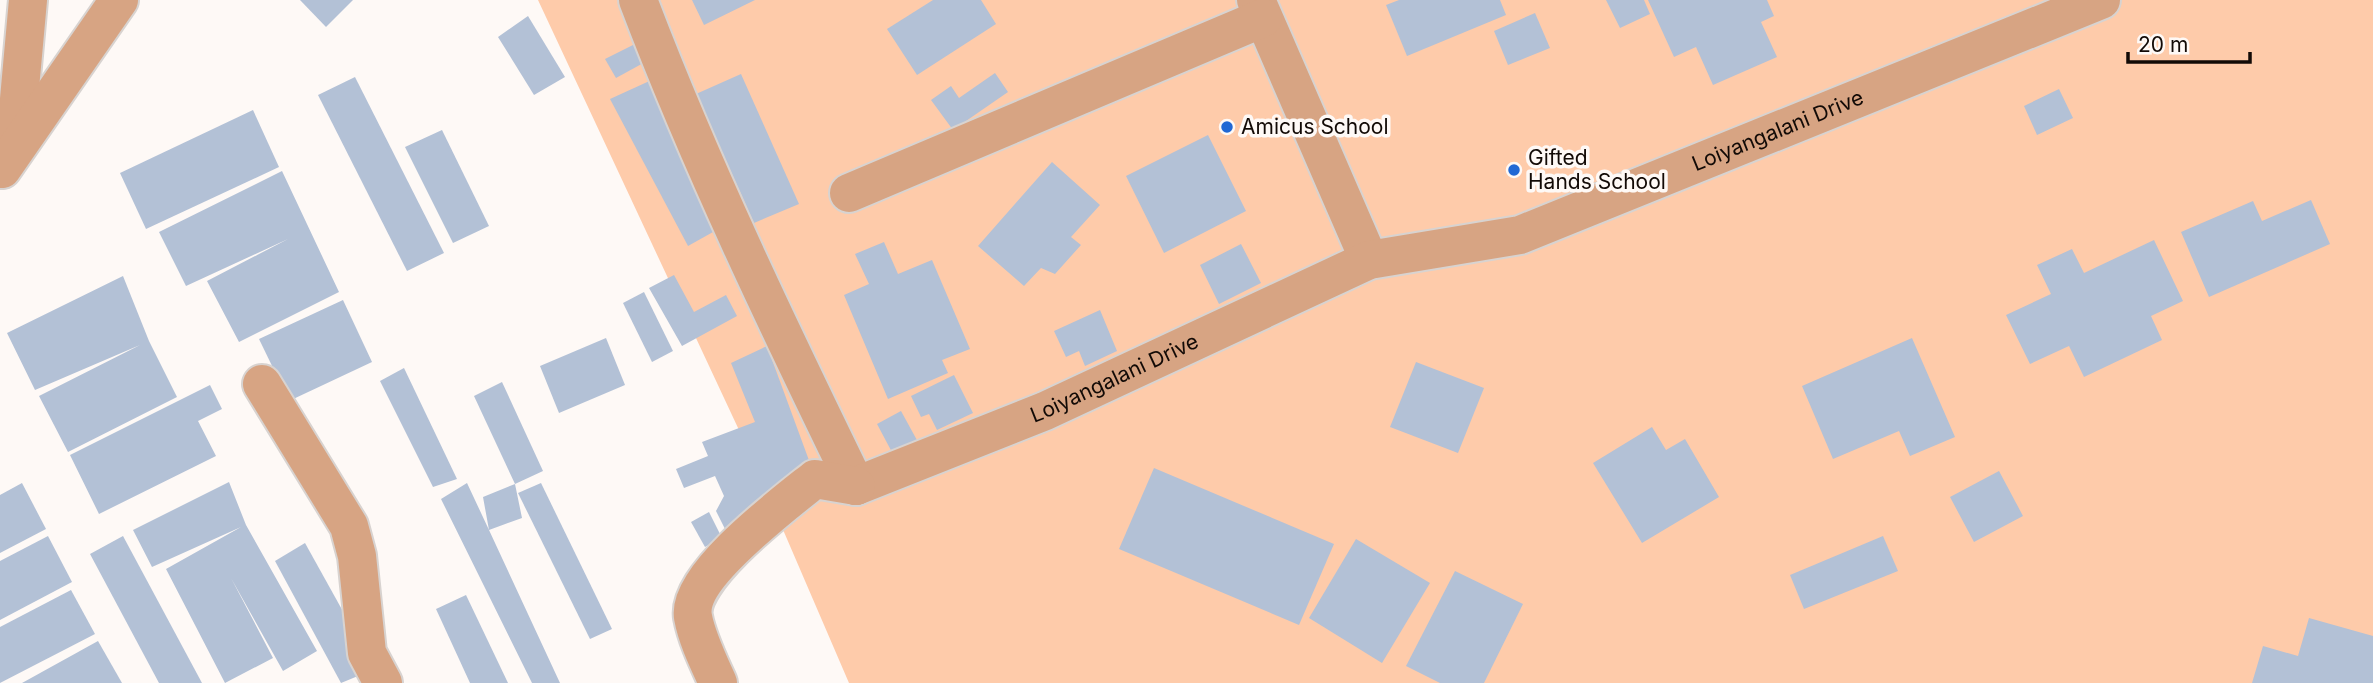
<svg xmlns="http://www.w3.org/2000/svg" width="2373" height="683" font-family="Inter,sans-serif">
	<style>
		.green { fill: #fecbaa }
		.building { fill: #b3c1d6 }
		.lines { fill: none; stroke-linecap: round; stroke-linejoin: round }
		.minor-casing { stroke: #d8d3d0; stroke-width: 42 }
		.minor { stroke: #d7a483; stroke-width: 38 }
		.poi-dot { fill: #2168d4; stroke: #fef9f6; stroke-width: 2.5 }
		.labels { text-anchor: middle; stroke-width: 7; stroke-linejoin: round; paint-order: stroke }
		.poi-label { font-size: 21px; fill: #120a06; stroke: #fef9f6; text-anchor: start }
		.street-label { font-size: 21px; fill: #120a06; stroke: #fef9f6 }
	</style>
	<rect width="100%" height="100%" fill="#fef9f6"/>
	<!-- green -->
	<path class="green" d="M538,0H2373V683H849L753,460Z"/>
	<!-- building -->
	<g class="building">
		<path d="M300,0H353L326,27Z"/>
		<path d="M692,0H755L704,25Z"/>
		<path d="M933,0H981L996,24L917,75L887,29Z"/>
		<path d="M1399,0H1500L1506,15L1407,56L1386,5Z"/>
		<path d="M1606,0H1644L1650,14L1620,28Z"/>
		<path d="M1648,0H1767L1774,16L1761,22L1777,57L1713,85L1696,47L1674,57Z"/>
		<path d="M1535,13L1550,48L1508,65L1494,31Z"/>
		<path d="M528,16L565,77L534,95L498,37Z"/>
		<path d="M637,43L647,61L616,78L605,59Z"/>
		<path d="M995,73L1008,92L953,130L931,100L951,86L959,98Z"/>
		<path d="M741,74L799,204L754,223L696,94Z"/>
		<path d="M355,77L444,253L407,271L318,95Z"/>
		<path d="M656,78L722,227L688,246L610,99Z"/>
		<path d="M2059,89L2073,118L2037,135L2024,106Z"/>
		<path d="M253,110L279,167L146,229L120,173Z"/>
		<path d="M442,130L489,226L453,243L405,147Z"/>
		<path d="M1208,135L1246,211L1164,253L1126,176Z"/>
		<path d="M1052,162L1100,205L1071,237L1081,245L1055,274L1041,268L1024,286L978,246Z"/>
		<path d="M282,171L339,292L239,342L207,281L288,239L186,286L159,232Z"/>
		<path d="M2311,200L2330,244L2209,297L2181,232L2253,201L2262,221Z"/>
		<path d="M2154,240L2183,301L2151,316L2162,340L2084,377L2069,346L2030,364L2006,315L2051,294L2037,265L2072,249L2084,273Z"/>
		<path d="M884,242L898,274L932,260L970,349L942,360L948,373L888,399L844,295L869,284L855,254Z"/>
		<path d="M1241,244L1261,283L1219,304L1200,265Z"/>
		<path d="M674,275L694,312L726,295L737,316L682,346L649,288Z"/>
		<path d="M123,276L149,341L177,397L68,452L39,396L140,345L35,390L7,333Z"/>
		<path d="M644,292L673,351L652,362L623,303Z"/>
		<path d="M343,300L372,362L289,401L259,339Z"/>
		<path d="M1100,310L1117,351L1085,366L1079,351L1066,357L1054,331Z"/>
		<path d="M606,338L625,385L559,413L540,366Z"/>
		<path d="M1912,338L1955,437L1910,456L1899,431L1833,459L1802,386Z"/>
		<path d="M767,346L814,474L728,535L716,511L724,496L715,476L684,488L676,469L708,456L702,442L755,422L731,363Z"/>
		<path d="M1416,362L1484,388L1458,453L1390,427Z"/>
		<path d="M404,368L457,479L433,487L380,381Z"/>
		<path d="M954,375L973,413L937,430L929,414L921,417L911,396Z"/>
		<path d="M502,382L543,471L515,484L474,396Z"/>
		<path d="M210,385L222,409L198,421L216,456L99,514L70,455Z"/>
		<path d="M901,411L918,442L894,456L877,424Z"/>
		<path d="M1652,427L1666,450L1685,439L1719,497L1642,543L1593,463Z"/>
		<path d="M1154,468L1334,544L1299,625L1119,549Z"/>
		<path d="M1999,471L2023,516L1974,542L1950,497Z"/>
		<path d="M229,482L246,525L317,651L283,671L231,578L273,658L225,683L166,569L241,527L152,567L133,530Z"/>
		<path d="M22,483L46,529L0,553V495Z"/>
		<path d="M467,483L489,530L483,497L515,484L522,518L489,530L560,683H532L441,499Z"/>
		<path d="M541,483L612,629L590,639L518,493Z"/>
		<path d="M709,512L722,538L705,547L691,522Z"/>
		<path d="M48,536L72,582L0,620V561Z"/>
		<path d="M123,536L202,683H159L90,554Z"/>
		<path d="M1883,536L1898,571L1804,609L1790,575Z"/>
		<path d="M1356,539L1430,583L1382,663L1309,618Z"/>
		<path d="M305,543L375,669L341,683L275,561Z"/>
		<path d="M1455,571L1523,604L1484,683H1440L1406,666Z"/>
		<path d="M71,590L95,634L0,683V627Z"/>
		<path d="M466,595L508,683H470L436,609Z"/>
		<path d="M2309,618L2373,636V683H2252L2263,646L2298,656Z"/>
		<path d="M98,641L122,683H22Z"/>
	</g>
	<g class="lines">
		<defs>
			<g id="minor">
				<path d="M638,0C701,166 778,326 856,486"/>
				<path d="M1256,0L1369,260"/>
				<path d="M10,147L16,132L28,0"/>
				<path d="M2,169L119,0"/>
				<path d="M849,193L1263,18"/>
				<path d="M262,384L349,526L357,556L367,653L383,683"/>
				<path id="s1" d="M856,486L1045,411L1369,260L1520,235L2101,0"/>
				<path d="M718,683C709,663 697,639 693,617C686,577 785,503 815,479L856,486"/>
			</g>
		</defs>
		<!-- minor casing -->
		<use href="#minor" class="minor-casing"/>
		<!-- minor -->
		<use href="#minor" class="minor"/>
	</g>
	<!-- markers -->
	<g class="poi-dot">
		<circle cx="1227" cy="127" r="7"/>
		<circle cx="1514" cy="170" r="7"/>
	</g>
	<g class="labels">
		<!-- poi labels -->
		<g class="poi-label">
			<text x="1241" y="134">Amicus School</text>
			<text x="1528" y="165">Gifted<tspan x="1528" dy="24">Hands School</tspan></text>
		</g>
		<!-- street labels -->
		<g class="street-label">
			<text dy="7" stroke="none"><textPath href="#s1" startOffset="992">Loiyangalani Drive</textPath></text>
			<text dy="7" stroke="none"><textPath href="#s1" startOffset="280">Loiyangalani Drive</textPath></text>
		</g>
	</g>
	<!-- scale -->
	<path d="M2128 52v10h122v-10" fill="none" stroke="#120a06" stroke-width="3.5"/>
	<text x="2138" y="52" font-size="21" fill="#120a06" stroke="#fef9f6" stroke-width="5" paint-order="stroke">20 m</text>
</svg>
